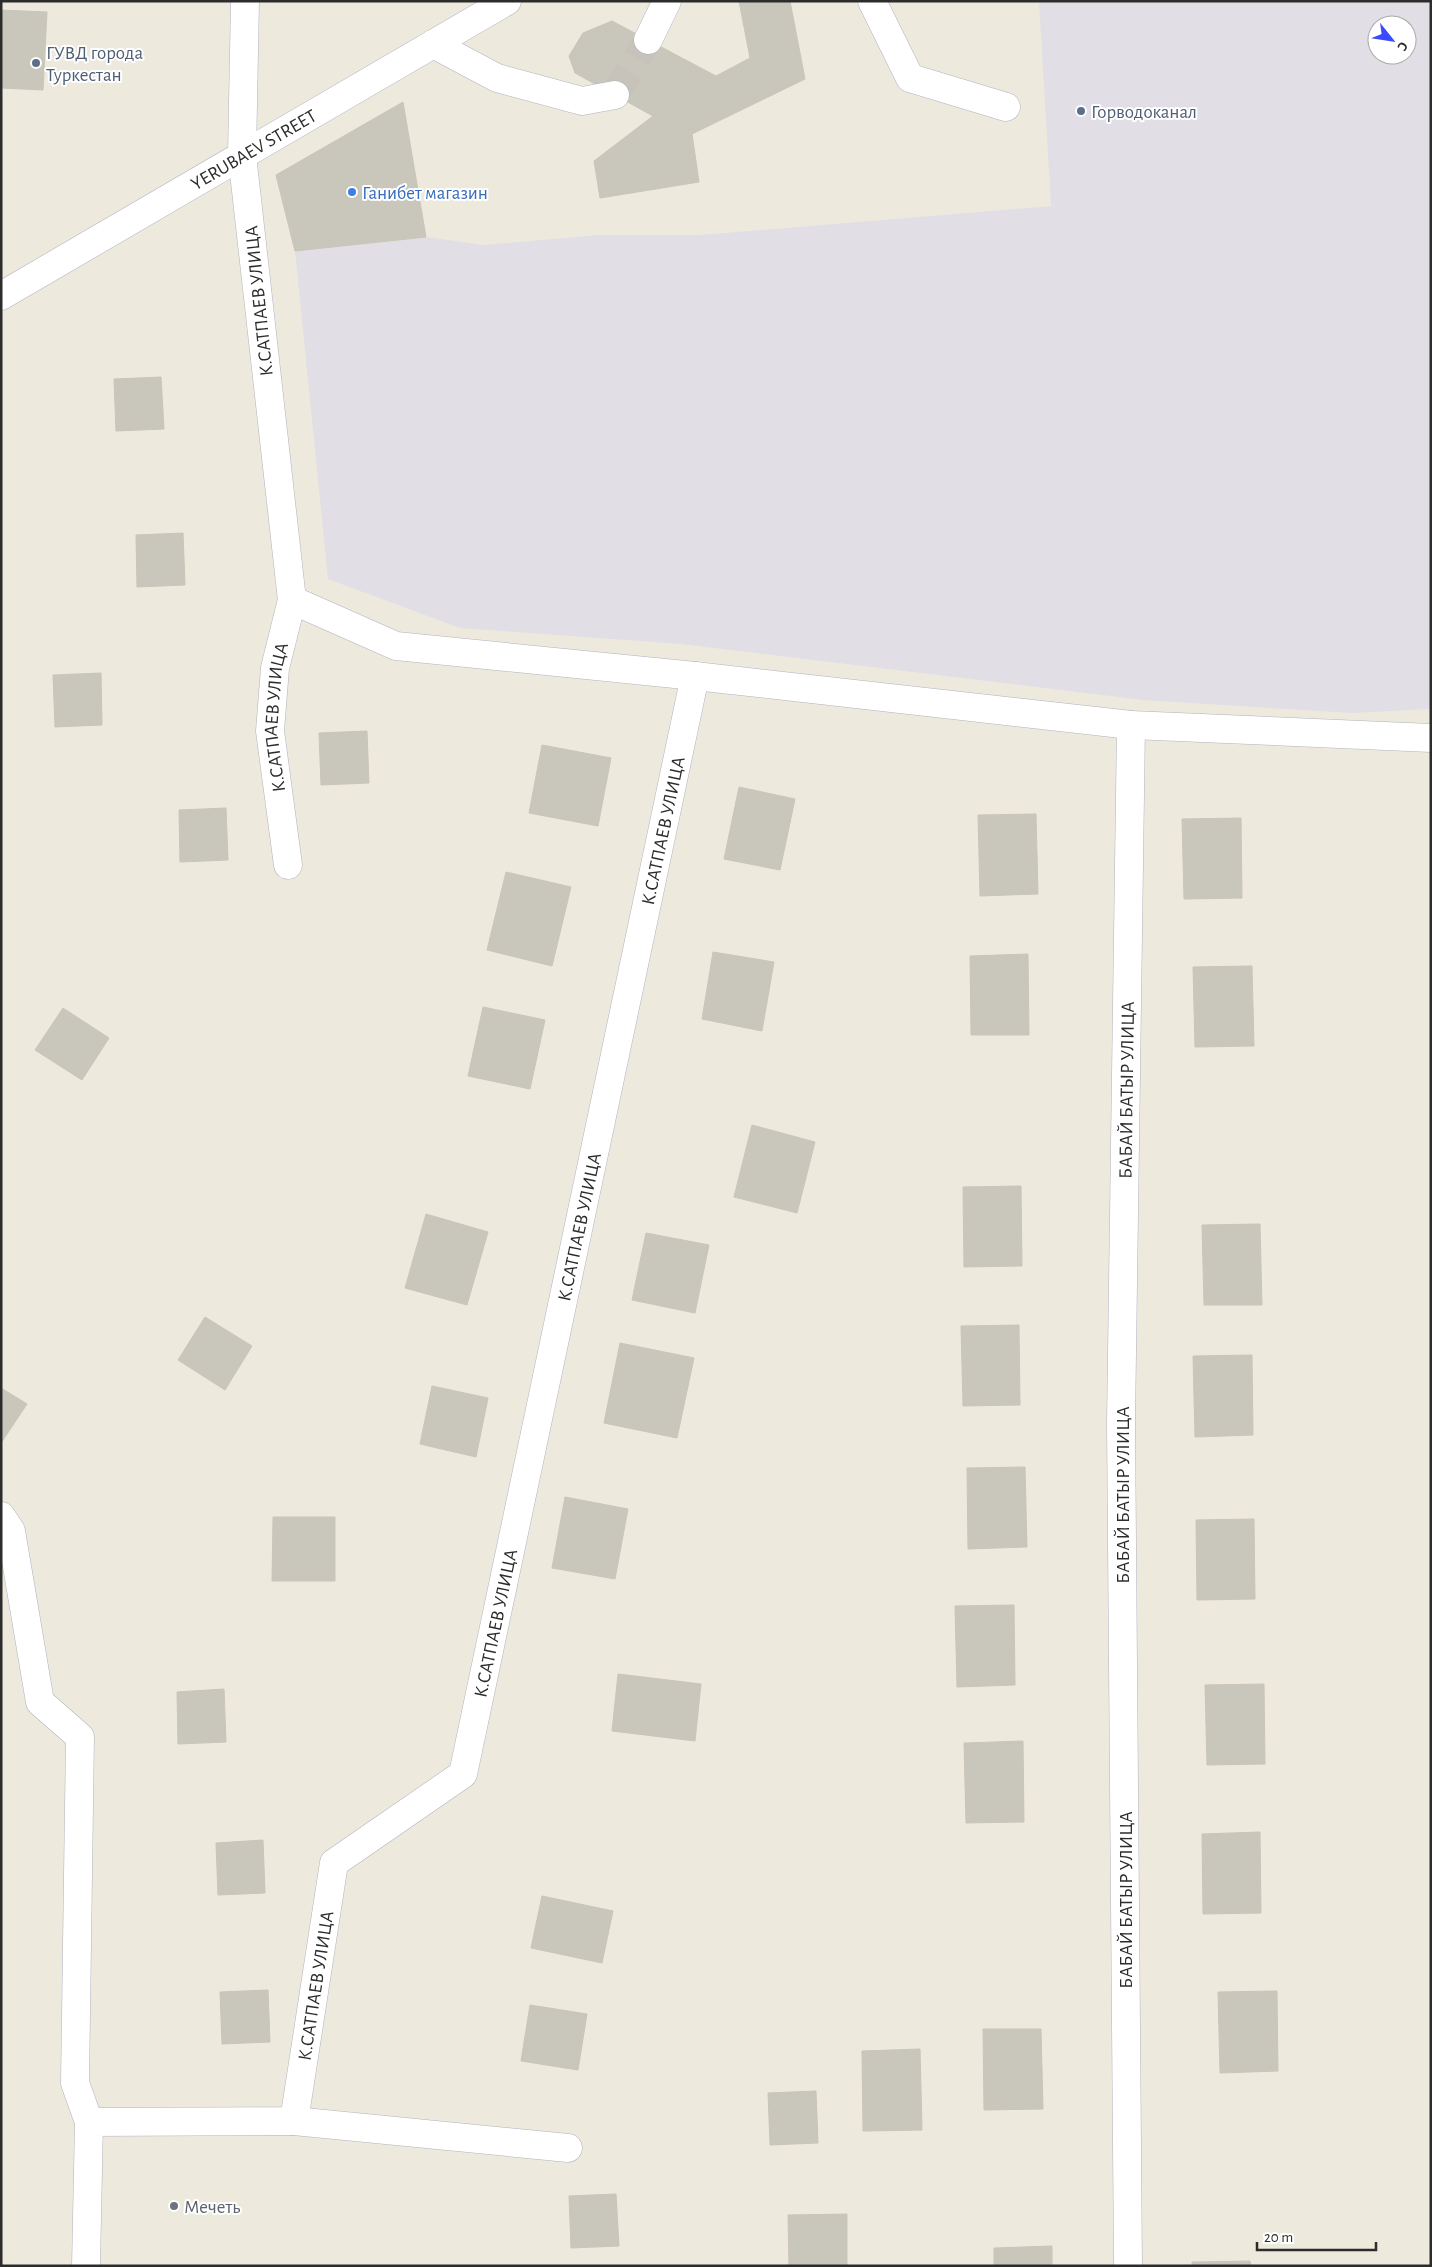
<svg xmlns="http://www.w3.org/2000/svg" width="1432" height="2267" font-family="'Alegreya Sans',sans-serif">
	<style>
		.industrial { fill: #e1dee6; fill-rule: evenodd }
		.building { fill: #c9c7bc; stroke: #cac5b7 }
		.lines { fill: none; stroke-linecap: round; stroke-linejoin: round }
		.minor-tunnel { stroke: #c7c3ba; stroke-width: 28; stroke-dasharray: 28 14; stroke-linecap: butt }
		.minor-casing { stroke: #b1b2c0; stroke-width: 29 }
		.minor { stroke: #fff; stroke-width: 28 }
		.service-dot { fill: #5c6f8a; stroke: #fff; stroke-width: 2 }
		.shop-dot { fill: #3f7fe0; stroke: #fff; stroke-width: 2 }
		.worship-dot { fill: #6b7280; stroke: #fff; stroke-width: 2 }
		.labels { text-anchor: middle; stroke-width: 4; stroke-linejoin: round; paint-order: stroke }
		.service-label { font-size: 19px; fill: #4e5e75; stroke: #fff; text-anchor: start }
		.street-label { font-size: 19px; fill: #2c2c2c; stroke: #fff }
		.shop-label { font-size: 19px; fill: #366cbe; stroke: #fff; text-anchor: start }
		.worship-label { font-size: 19px; fill: #5b616d; stroke: #fff; text-anchor: start }
	</style>
	<rect width="100%" height="100%" fill="#eee9dd"/>
	<!-- industrial -->
	<path class="industrial" d="M1039,1H1431V709L1352,713L1143,700L681,644L460,628L328,579L295,251L426,237L484,245L599,235H700L1051,206ZM1377,25H1407V55H1377Z"/>
	<!-- building -->
	<g class="building">
		<path d="M739,1H790L805,79L692,134L699,182L600,198L594,161L653,116L575,73L569,56L583,33L612,21L716,76L750,58Z"/>
		<path d="M1,10L47,12L43,90L1,88Z"/>
		<path d="M403,102L426,237L295,251L276,175Z"/>
		<path d="M161,377L164,429L116,431L114,379Z"/>
		<path d="M183,533L185,585L137,587L136,535Z"/>
		<path d="M101,673L102,725L55,727L53,675Z"/>
		<path d="M367,731L369,783L321,785L319,733Z"/>
		<path d="M542,745L611,758L598,826L529,813Z"/>
		<path d="M739,787L795,799L780,870L724,859Z"/>
		<path d="M226,808L228,860L180,862L179,810Z"/>
		<path d="M1036,814L1038,894L980,896L978,815Z"/>
		<path d="M1241,818L1242,898L1184,899L1182,819Z"/>
		<path d="M506,872L571,887L552,966L487,950Z"/>
		<path d="M713,952L774,962L762,1031L702,1019Z"/>
		<path d="M1028,954L1029,1035H971L970,956Z"/>
		<path d="M1252,966L1254,1046L1195,1047L1193,967Z"/>
		<path d="M483,1007L545,1020L530,1089L468,1076Z"/>
		<path d="M63,1008L109,1038L82,1080L35,1050Z"/>
		<path d="M752,1125L815,1142L797,1213L734,1197Z"/>
		<path d="M1021,1186L1022,1266L964,1267L963,1187Z"/>
		<path d="M426,1214L488,1232L467,1305L405,1288Z"/>
		<path d="M1260,1224L1262,1305H1204L1202,1225Z"/>
		<path d="M646,1233L709,1245L695,1313L632,1300Z"/>
		<path d="M205,1317L252,1346L225,1390L178,1360Z"/>
		<path d="M1019,1325L1020,1405L963,1406L961,1326Z"/>
		<path d="M620,1343L694,1358L677,1438L604,1423Z"/>
		<path d="M1252,1355L1253,1435L1195,1437L1193,1356Z"/>
		<path d="M432,1386L488,1398L476,1457L420,1444Z"/>
		<path d="M1,1388L27,1404L1,1443Z"/>
		<path d="M1025,1467L1027,1547L968,1549L967,1468Z"/>
		<path d="M565,1497L628,1509L615,1579L552,1568Z"/>
		<path d="M273,1517H335V1581H272Z"/>
		<path d="M1254,1519L1255,1599L1197,1600L1196,1520Z"/>
		<path d="M1014,1605L1015,1685L957,1687L955,1606Z"/>
		<path d="M618,1674L701,1684L695,1741L612,1731Z"/>
		<path d="M1264,1684L1265,1764L1207,1765L1205,1685Z"/>
		<path d="M224,1689L226,1742L178,1744L177,1692Z"/>
		<path d="M1023,1741L1024,1822L966,1823L964,1743Z"/>
		<path d="M1260,1832L1261,1913L1203,1914L1202,1834Z"/>
		<path d="M263,1840L265,1893L218,1895L216,1843Z"/>
		<path d="M542,1896L613,1911L602,1963L531,1948Z"/>
		<path d="M268,1990L270,2042L222,2044L220,1992Z"/>
		<path d="M1277,1991L1278,2071L1220,2073L1218,1992Z"/>
		<path d="M530,2005L587,2014L578,2070L521,2061Z"/>
		<path d="M983,2029H1041L1043,2109L984,2110Z"/>
		<path d="M920,2049L922,2130L863,2131L862,2051Z"/>
		<path d="M816,2091L818,2143L770,2145L768,2093Z"/>
		<path d="M616,2194L619,2246L571,2248L569,2196Z"/>
		<path d="M847,2214V2266H789L788,2215Z"/>
		<path d="M1052,2246V2266H994V2248Z"/>
		<path d="M1250,2261L1251,2266H1192V2262Z"/>
	</g>
	<g class="lines">
		<!-- minor-tunnel -->
		<path class="minor-tunnel" d="M615,95L648,40"/>
		<defs>
			<g id="minor">
				<path d="M872,1L910,78L1006,107"/>
				<path d="M648,40L667,1"/>
				<path d="M433,44L497,78L582,101L615,95"/>
				<path id="s1" d="M1,296L507,1"/>
				<path d="M695,676L1131,725L1431,738"/>
				<path id="s2" d="M288,865L270,731L275,668L292,600"/>
				<path d="M1,1516L11,1531L40,1702L80,1737L75,2083L89,2122"/>
				<path d="M294,2121L568,2148"/>
				<path id="s3" d="M86,2266L89,2122L294,2121L334,1863L463,1774L695,676L396,646L292,600L242,155L245,1"/>
				<path id="s4" d="M1128,2266L1121,1423L1131,725"/>
			</g>
		</defs>
		<!-- minor casing -->
		<use href="#minor" class="minor-casing"/>
		<!-- minor -->
		<use href="#minor" class="minor"/>
	</g>
	<!-- markers -->
	<g class="service-dot">
		<circle cx="36" cy="63" r="5"/>
		<circle cx="1081" cy="111" r="5"/>
	</g>
	<circle class="shop-dot" cx="352" cy="192" r="5"/>
	<circle class="worship-dot" cx="174" cy="2206" r="5"/>
	<g class="labels">
		<!-- service labels -->
		<g class="service-label">
			<text x="46" y="59">ГУВД города<tspan x="46" dy="22">Туркестан</tspan></text>
			<text x="1091" y="118">Горводоканал</text>
		</g>
		<!-- street labels -->
		<g class="street-label">
			<text dy="7" stroke="none"><textPath href="#s1" startOffset="292">YERUBAEV STREET</textPath></text>
			<text transform="translate(258 301) rotate(-96)" y="7">К.САТПАЕВ УЛИЦА</text>
			<text dy="7" stroke="none"><textPath href="#s2" startOffset="149">К.САТПАЕВ УЛИЦА</textPath></text>
			<text dy="7" stroke="none"><textPath href="#s3" startOffset="1731">К.САТПАЕВ УЛИЦА</textPath></text>
			<text dy="7" stroke="none"><textPath href="#s4" startOffset="1176">БАБАЙ БАТЫР УЛИЦА</textPath></text>
			<text dy="7" stroke="none"><textPath href="#s3" startOffset="1326">К.САТПАЕВ УЛИЦА</textPath></text>
			<text transform="translate(1122 1495) rotate(-90)" y="7">БАБАЙ БАТЫР УЛИЦА</text>
			<text dy="7" stroke="none"><textPath href="#s3" startOffset="921">К.САТПАЕВ УЛИЦА</textPath></text>
			<text transform="translate(1125 1900) rotate(-90)" y="7">БАБАЙ БАТЫР УЛИЦА</text>
			<text dy="7" stroke="none"><textPath href="#s3" startOffset="486">К.САТПАЕВ УЛИЦА</textPath></text>
		</g>
		<!-- shop labels -->
		<g class="shop-label">
			<text x="362" y="199">Ганибет магазин</text>
		</g>
		<!-- worship labels -->
		<g class="worship-label">
			<text x="184" y="2213">Мечеть</text>
		</g>
	</g>
	<!-- border -->
	<rect width="1432" height="2267" fill="none" stroke="#2c2c2c" stroke-width="5"/>
	<!-- north arrow -->
	<g transform="translate(1392 40) rotate(120)"><circle r="24" fill="#ffffff" stroke="#ababab"/>
	<path d="M0-4L9 19L0 12L-9 19Z" fill="#3a4aff"/>
	<text y="-8" font-size="14" font-weight="bold" text-anchor="middle" fill="#2c2c2c">С</text>
	</g>
	<!-- scale -->
	<path d="M1257 2242v8h119v-8" fill="none" stroke="#2c2c2c" stroke-width="2.5"/>
	<text x="1264" y="2242" font-size="15" fill="#2c2c2c" stroke="#ffffff" stroke-width="4" paint-order="stroke">20 m</text>
</svg>
